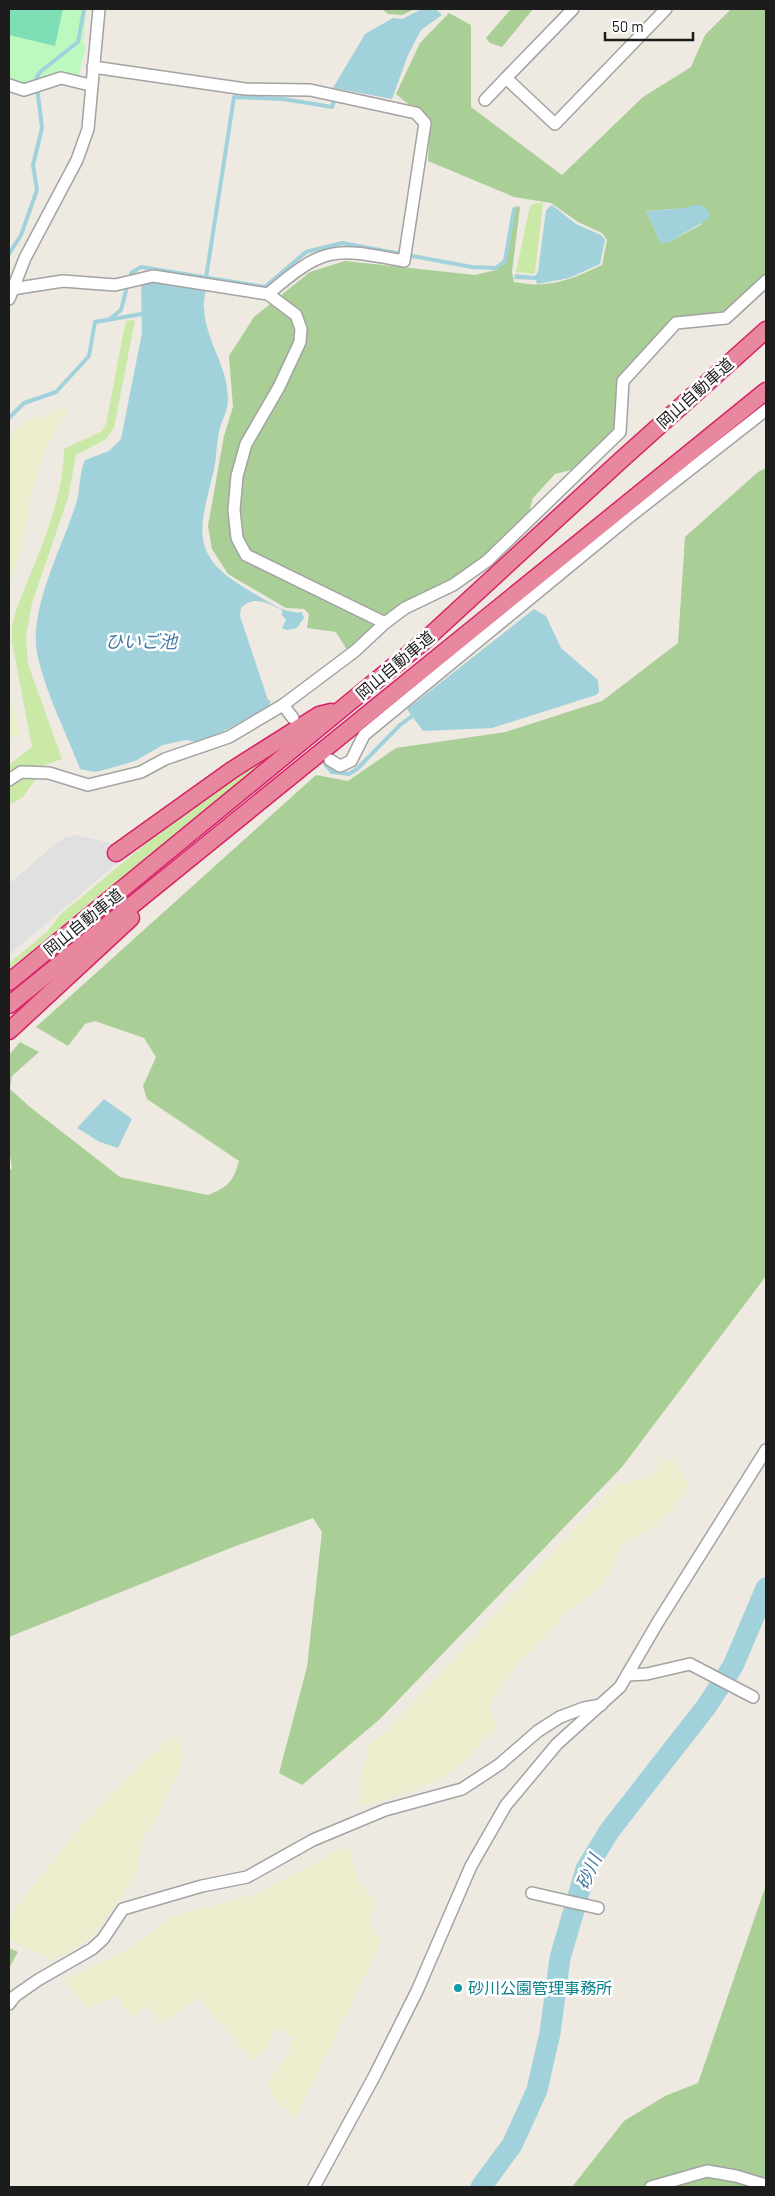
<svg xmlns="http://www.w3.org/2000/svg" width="775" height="2196" font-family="Barlow,'Noto Sans JP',sans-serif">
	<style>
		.farmland { fill: #ecedcc }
		.grass { fill: #cae9a6 }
		.forest { fill: #a9ce96; fill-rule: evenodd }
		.park { fill: #bdf9bf }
		.pitch { fill: #7edeb5 }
		.parking { fill: #e0e0e0 }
		.water { fill: #a1d2dc }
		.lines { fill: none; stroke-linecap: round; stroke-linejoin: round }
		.stream { stroke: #a1d2dc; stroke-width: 4 }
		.river { stroke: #a1d2dc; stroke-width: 21 }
		.minor-casing { stroke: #a3a3a3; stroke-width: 14 }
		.highway-casing { stroke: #d82269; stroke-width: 19 }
		.minor { stroke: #fff; stroke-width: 11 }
		.highway { stroke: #e7889e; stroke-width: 16 }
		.culture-dot { fill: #0f9aa8; stroke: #fff; stroke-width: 2 }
		.labels { text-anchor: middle; stroke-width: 5; stroke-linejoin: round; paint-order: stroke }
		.street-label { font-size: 16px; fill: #1c1c1c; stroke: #fff }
		.culture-label { font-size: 16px; fill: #0d838f; stroke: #fff; text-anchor: start }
		.water-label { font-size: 18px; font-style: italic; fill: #457aa4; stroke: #fff }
	</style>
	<rect width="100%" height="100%" fill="#eee9e1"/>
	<!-- farmland -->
	<g class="farmland">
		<path d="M70,406L45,449L30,499L22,550L9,585V437L28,420Z"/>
		<path d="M9,701L16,716L21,733L9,740Z"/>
		<path d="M660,1456L665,1462L673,1460L690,1487L666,1516L651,1528L620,1546L612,1570L600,1586L568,1611L514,1669L492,1698L490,1705L496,1727L471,1754L444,1778L395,1797L360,1806L359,1786L367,1755L366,1746L384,1734L615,1485L648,1478L658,1467Z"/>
		<path d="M172,1737L177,1739L181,1746L183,1758L180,1768L159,1814L145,1834L138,1856L139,1869L117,1904L88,1941L52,1960L9,1940V1924L17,1906L82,1825L151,1755Z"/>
		<path d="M349,1845L358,1882L376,1902L369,1923L381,1943L295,2119L275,2099L267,2083L289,2054L294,2036L276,2028L268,2047L252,2060L199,1997L161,2023L146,2005L132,2019L116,1995L89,2009L63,1979L126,1951L172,1917L258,1893Z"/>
	</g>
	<!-- grass -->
	<g class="grass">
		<path d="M536,203H543L535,272L534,274L516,272L530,206Z"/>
		<path d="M135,320L114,428L106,439L76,455L68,498L32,603L26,637L28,664L62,759L9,777V765L32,747L12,642V625L16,610C36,558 63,506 64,449L102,431L106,424L124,329L127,321Z"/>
		<path d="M281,749L249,774L9,969V963L47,932L60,915L155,836L234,776Z"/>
		<path d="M38,776L23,797L9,805V783L19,778Z"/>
	</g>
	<!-- forest -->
	<g class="forest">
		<path d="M382,9H415L402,15L388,14Z"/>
		<path d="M511,9H533L502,47L490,43L486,38Z"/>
		<path d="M731,9H766V274L723,313L672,319L618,379L615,430L571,470L555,474L533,498L528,515L485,558L444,585L389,612L347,650L336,632L307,628L309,614L304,609L286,608L228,574L212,549L208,526L224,436L233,407L229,356L254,317L310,272L345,261L475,275L496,270L506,262L516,206L520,207L512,272L514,282C549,289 570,280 602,265L607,240L602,233L578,222L551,203L514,197L428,161L430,122L396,94L420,43L449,13L471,25V107L562,175L643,97L691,67L705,35ZM685,208L702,224L671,241L661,244L646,211Z"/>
		<path d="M766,468V1276L622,1467L380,1719L302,1785L279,1773L307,1667L322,1532L313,1518L233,1547L9,1637V1171L12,1168L9,1149V1055L20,1042L39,1052L12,1076L10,1089L30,1107L120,1177L208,1195C228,1187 233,1182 239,1161L147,1099L143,1086L156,1057L144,1038L95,1021L85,1024L68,1046L36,1027L316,775L348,781L396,748L506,732L602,701L678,643L685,537L758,472Z"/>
		<path d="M766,1885V2187H572L624,2121L665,2096L698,2083Z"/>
		<path d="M9,1948L18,1952L9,1968Z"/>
	</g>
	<!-- park -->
	<path class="park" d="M9,9H87L83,44L86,47L78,78L31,85L9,81Z"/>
	<!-- pitch -->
	<path class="pitch" d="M9,9H63L55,46L9,35Z"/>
	<!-- parking -->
	<path class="parking" d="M77,835L134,849L9,955V884L54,845L66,837Z"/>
	<!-- water -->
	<g class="water">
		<path d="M422,9H436L442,15L421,30L408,55L392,99L333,88L365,34L393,18L402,19Z"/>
		<path d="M697,204L705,207L710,213L708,219L671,241L661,244L646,211L685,208Z"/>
		<path d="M552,205L576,224L601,235L605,240L600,264L569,278L537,284L536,280L514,279L515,274L535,276L538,272L546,210Z"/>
		<path d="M150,280L206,289C205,295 203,302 204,308C205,340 228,366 228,399C228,410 223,418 220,428C216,442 217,456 214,470C199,530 188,556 250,591C266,600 284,615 302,612L304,618L297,628L287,630L282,628L286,620L282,615V610C267,603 254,595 241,608L240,616L268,700L271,701L268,707L211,738L198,742L186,740L163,745L135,761L104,770L94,772L80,769C66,732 47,696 38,658C27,612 61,550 75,507C80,493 79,479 83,465L85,460L109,451L121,439L142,333L141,281Z"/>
		<path d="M534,609L546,616L561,648L598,680L599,692L596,695L492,728L423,731L407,709Z"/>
		<path d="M104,1099L132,1119L118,1148L100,1142L77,1128Z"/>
	</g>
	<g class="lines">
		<!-- stream -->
		<g class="stream">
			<path d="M9,254L21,235L37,190L33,165L42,128L36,79L40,72L78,42L84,9"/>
			<path d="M131,273L141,267L265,287L306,252L342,243L472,267L496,268L505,261L514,209"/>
			<path d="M206,278L234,97L283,99L332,107L335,98"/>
			<path d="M111,318L121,310L126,291"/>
			<path d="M9,418L24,403L56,392L89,356L95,322L148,313"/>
			<path d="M325,764L332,772L349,774L357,769L400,725L415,714"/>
		</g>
		<!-- river -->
		<path class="river" d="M481,2187L512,2145L537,2090L550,2033L560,1958L586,1869L610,1830L706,1707L733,1666L766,1588"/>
		<defs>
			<g id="minor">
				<path d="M573,9L506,78L555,124L666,9"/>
				<path d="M93,67L245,89L310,90L416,113L425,123L404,261C334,248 325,245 268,294"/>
				<path d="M9,85L24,90L61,78L90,85"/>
				<path d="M485,100L506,78"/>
				<path d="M12,289L63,281L115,285L153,276L268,294L296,315L301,329L300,342L279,387L246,444L237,476L234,510L237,538L246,555L385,623"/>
				<path d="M9,299L25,258L77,160L88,129L99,9"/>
				<path d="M283,705L293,718"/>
				<path d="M330,760L340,766L351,761L364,735L628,518L766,410"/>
				<path d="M9,780L21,772L49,773L88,785L141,772L165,759L229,737L283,705L355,651L385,623L405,608L453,585L487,561L620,432L623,381L676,323L726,318L766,281"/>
				<path d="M627,1675L647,1674L690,1664L753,1697"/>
				<path d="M532,1893L598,1908"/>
				<path d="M9,2004L15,1996L38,1980L92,1949L103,1939L123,1909L202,1886L247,1877L313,1840L385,1810L462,1789L500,1764L538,1731L560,1717L584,1708L601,1705"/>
				<path d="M314,2187L375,2075L417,1991L471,1866L506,1805L557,1744L620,1687L658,1622L766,1450"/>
				<path d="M651,2187L707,2171L736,2176L766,2185"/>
			</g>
			<g id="highway">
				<path d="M116,853L232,770L319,715L331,712"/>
				<path d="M9,982L422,643L620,461L766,330"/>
				<path d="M9,1005L766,391"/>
				<path d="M9,1031L131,918"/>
			</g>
		</defs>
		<!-- minor casing -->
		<use href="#minor" class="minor-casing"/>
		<!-- highway casing -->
		<use href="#highway" class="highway-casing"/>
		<!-- minor -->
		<use href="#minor" class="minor"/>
		<!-- highway -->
		<use href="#highway" class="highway"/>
	</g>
	<!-- markers -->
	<circle class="culture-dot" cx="458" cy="1988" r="5"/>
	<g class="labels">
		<!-- street labels -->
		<g class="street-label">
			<text transform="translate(695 393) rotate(-42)" y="6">岡山自動車道</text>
			<text transform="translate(395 665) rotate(-40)" y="6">岡山自動車道</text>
			<text transform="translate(83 922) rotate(-39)" y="6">岡山自動車道</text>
		</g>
		<!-- culture labels -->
		<g class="culture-label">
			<text x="468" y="1994">砂川公園管理事務所</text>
		</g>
		<!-- water labels -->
		<g class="water-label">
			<text x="141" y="648">ひいご池</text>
			<text transform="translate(589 1872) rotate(-66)" y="6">砂川</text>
		</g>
	</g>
	<!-- border -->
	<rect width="775" height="2196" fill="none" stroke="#1c1c1c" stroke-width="20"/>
	<!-- scale -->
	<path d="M605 32v8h88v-8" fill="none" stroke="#1c1c1c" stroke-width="2.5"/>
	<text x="612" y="32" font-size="15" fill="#1c1c1c" stroke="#ffffff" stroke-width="4" paint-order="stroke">50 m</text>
</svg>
